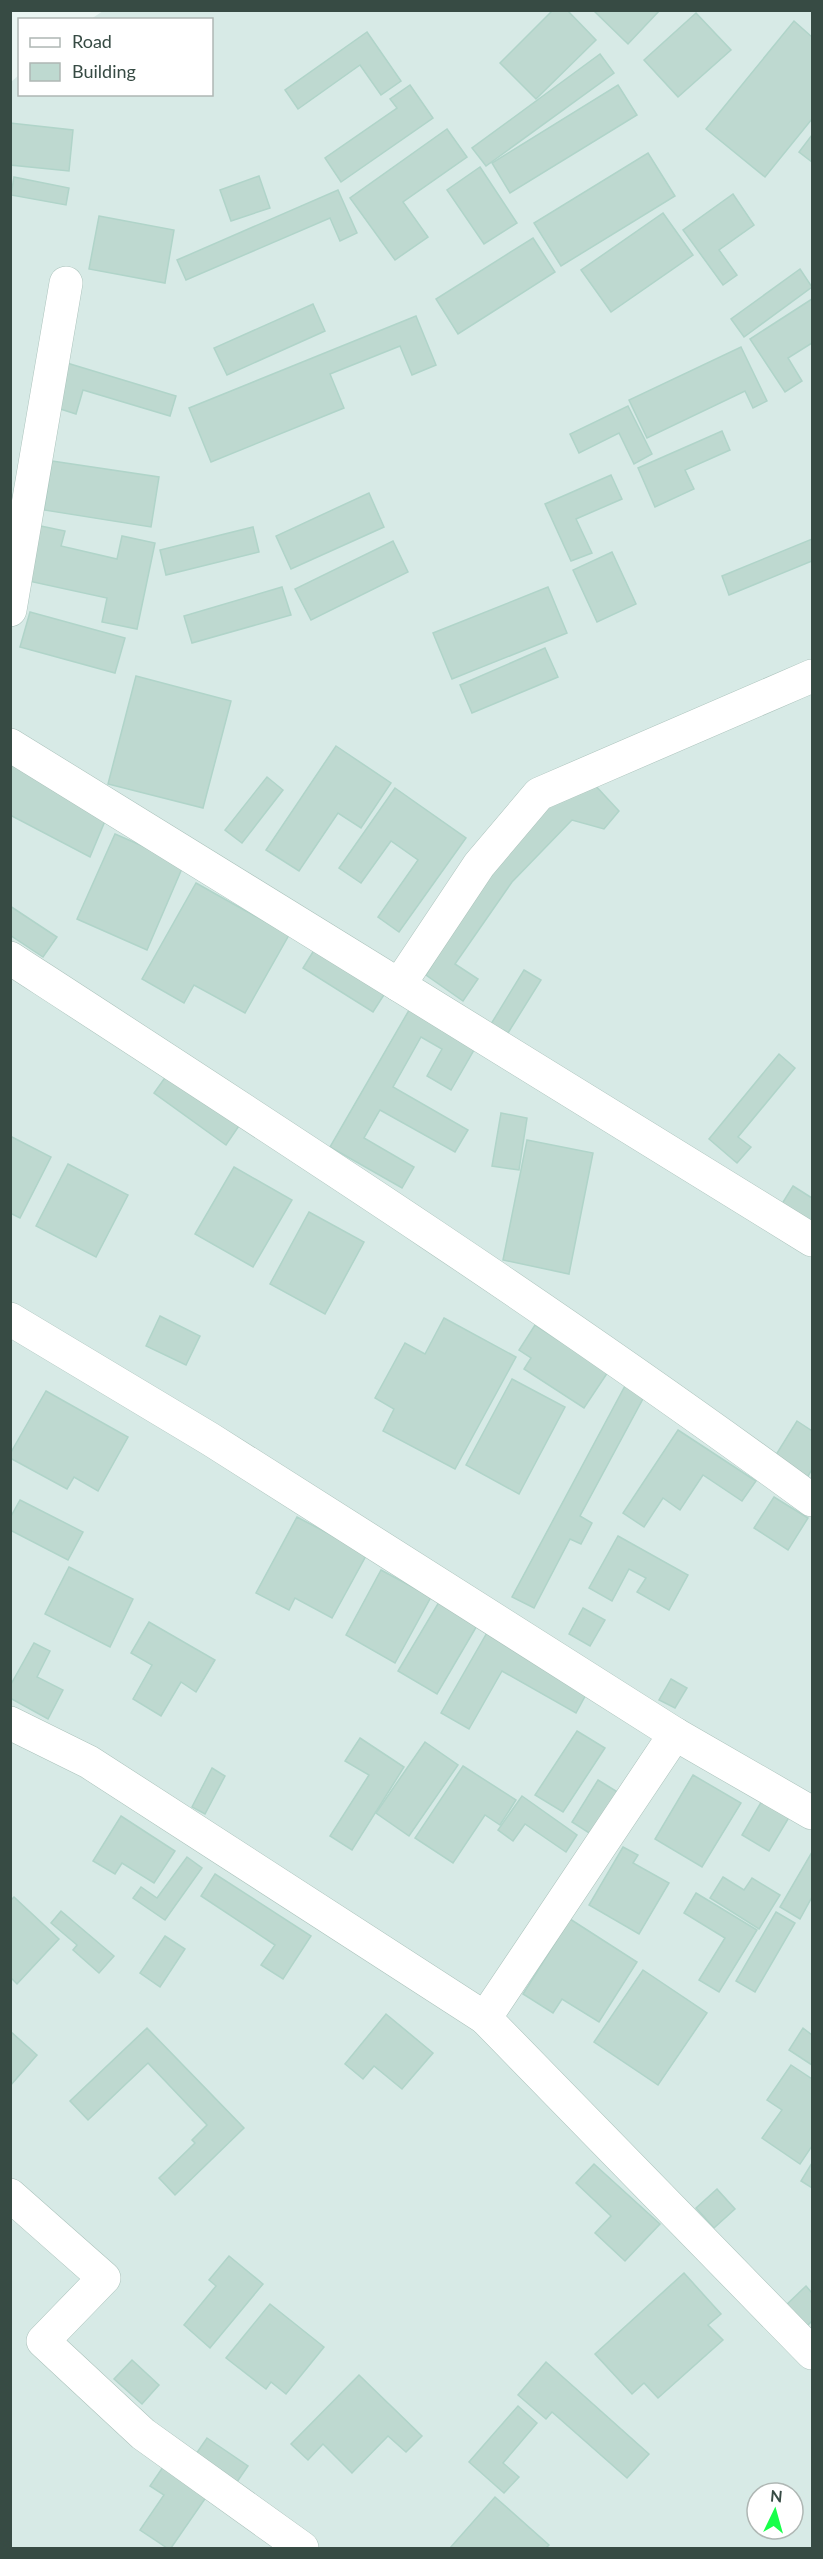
<svg xmlns="http://www.w3.org/2000/svg" width="823" height="2559" font-family="Lato,sans-serif">
	<style>
		.residential { fill: #d7eae6; fill-rule: evenodd }
		.building { fill: #bed9d0; stroke: #b0d4c9; stroke-width: 1.5 }
		.lines { fill: none; stroke-linecap: round; stroke-linejoin: round }
		.minor-casing { stroke: #abc3bc; stroke-width: 34 }
		.minor { stroke: #fff; stroke-width: 33 }
	</style>
	<rect width="100%" height="100%" fill="#eaf6f3"/>
	<!-- residential -->
	<path class="residential" d="M103,11H812V2548H11V82L19,75L20,94H212V20L91,19ZM757,2493H793V2529H757Z"/>
	<!-- building -->
	<g class="building">
		<path d="M553,10H567L596,40L536,99L500,63Z"/>
		<path d="M593,10H660L628,44Z"/>
		<path d="M696,13L731,50L678,97L644,60Z"/>
		<path d="M794,21L812,37V119L765,177L706,129Z"/>
		<path d="M367,32L401,81L381,95L360,65L298,109L285,90Z"/>
		<path d="M600,54L614,73L486,166L472,148Z"/>
		<path d="M410,85L433,118L341,182L325,158L397,108L390,99Z"/>
		<path d="M618,85L637,115L510,193L492,163Z"/>
		<path d="M10,123L73,130L69,171L10,165Z"/>
		<path d="M447,129L467,157L403,202L428,237L395,260L350,198Z"/>
		<path d="M812,135V162L799,152Z"/>
		<path d="M648,153L675,196L561,266L534,223Z"/>
		<path d="M480,167L517,223L484,244L447,190Z"/>
		<path d="M259,176L270,208L231,221L220,190Z"/>
		<path d="M14,177L69,188L66,205L11,195Z"/>
		<path d="M338,190L357,233L340,241L330,218L186,280L177,260Z"/>
		<path d="M733,194L754,225L719,250L737,275L723,285L683,230Z"/>
		<path d="M663,213L693,255L611,312L581,270Z"/>
		<path d="M99,216L174,230L165,283L89,269Z"/>
		<path d="M533,238L555,272L458,334L436,299Z"/>
		<path d="M800,269L812,287L744,337L731,319Z"/>
		<path d="M812,299V343L788,358L802,381L785,392L750,339Z"/>
		<path d="M313,304L325,331L227,375L214,348Z"/>
		<path d="M416,316L436,365L412,375L400,346L330,374L344,408L211,462L189,408Z"/>
		<path d="M741,347L767,401L753,408L745,391L647,438L629,400Z"/>
		<path d="M67,363L176,396L170,416L83,390L76,414L54,407Z"/>
		<path d="M628,406L652,454L634,464L619,433L579,453L570,434Z"/>
		<path d="M722,431L730,450L685,470L694,489L655,507L638,468Z"/>
		<path d="M52,461L159,477L151,527L44,510Z"/>
		<path d="M611,475L622,499L576,519L592,553L571,561L545,504Z"/>
		<path d="M369,493L384,527L291,569L276,536Z"/>
		<path d="M36,525L65,531L61,546L117,559L122,536L155,543L137,629L102,622L107,598L24,580Z"/>
		<path d="M253,527L259,552L166,575L160,550Z"/>
		<path d="M812,539V561L729,595L722,576Z"/>
		<path d="M393,541L408,572L311,620L295,589Z"/>
		<path d="M612,552L636,604L597,622L573,570Z"/>
		<path d="M282,587L291,615L192,643L184,616Z"/>
		<path d="M548,587L567,633L452,679L433,633Z"/>
		<path d="M30,612L125,638L115,673L20,647Z"/>
		<path d="M545,648L558,677L472,713L460,685Z"/>
		<path d="M136,676L231,701L203,808L108,784Z"/>
		<path d="M336,746L391,783L361,828L338,813L299,871L266,850Z"/>
		<path d="M10,759L110,809L90,857L10,815Z"/>
		<path d="M267,777L283,790L242,843L225,830Z"/>
		<path d="M593,783L619,811L604,829L572,820L512,882L455,964L478,979L463,1001L426,975L481,883L557,793Z"/>
		<path d="M395,788L466,838L399,932L378,917L418,860L391,841L361,883L339,868Z"/>
		<path d="M115,834L184,864L147,950L77,919Z"/>
		<path d="M196,883L289,935L245,1013L194,985L184,1003L142,979Z"/>
		<path d="M10,906L57,937L43,957L10,935Z"/>
		<path d="M319,942L389,987L373,1012L303,968Z"/>
		<path d="M524,970L541,980L508,1033L491,1024Z"/>
		<path d="M412,1005L478,1043L451,1090L427,1076L442,1049L421,1037L393,1087L468,1130L455,1152L380,1110L364,1138L414,1167L402,1188L330,1147Z"/>
		<path d="M779,1054L795,1068L738,1137L751,1147L737,1163L709,1139Z"/>
		<path d="M169,1072L241,1123L226,1145L154,1093Z"/>
		<path d="M501,1113L527,1118L519,1170L492,1166Z"/>
		<path d="M10,1136L51,1157L20,1218L10,1213Z"/>
		<path d="M527,1140L593,1153L569,1274L503,1260Z"/>
		<path d="M68,1164L128,1195L96,1257L36,1226Z"/>
		<path d="M234,1167L292,1200L253,1267L195,1234Z"/>
		<path d="M793,1186L812,1198V1226L780,1207Z"/>
		<path d="M309,1212L364,1242L325,1314L270,1284Z"/>
		<path d="M160,1316L200,1336L186,1365L146,1346Z"/>
		<path d="M444,1318L516,1357L455,1469L383,1431L394,1409L375,1398L405,1343L425,1354Z"/>
		<path d="M535,1325L608,1372L584,1408L524,1369L531,1358L519,1350Z"/>
		<path d="M512,1379L565,1407L519,1494L466,1465Z"/>
		<path d="M626,1384L645,1395L580,1516L592,1523L581,1544L570,1539L534,1608L512,1597Z"/>
		<path d="M46,1391L128,1437L98,1491L74,1477L67,1489L10,1458V1454Z"/>
		<path d="M797,1421L812,1431V1469L807,1478L774,1458Z"/>
		<path d="M678,1430L756,1481L742,1501L703,1475L680,1510L663,1498L644,1527L623,1513Z"/>
		<path d="M774,1497L808,1518L788,1550L754,1528Z"/>
		<path d="M20,1500L83,1532L68,1560L10,1530V1518Z"/>
		<path d="M297,1517L367,1554L332,1618L295,1598L289,1610L256,1593Z"/>
		<path d="M618,1536L688,1575L669,1610L637,1592L646,1578L629,1569L612,1601L589,1588Z"/>
		<path d="M69,1567L133,1599L110,1647L45,1614Z"/>
		<path d="M381,1570L431,1597L395,1663L346,1635Z"/>
		<path d="M439,1602L478,1624L437,1694L398,1671Z"/>
		<path d="M583,1608L605,1620L590,1646L569,1634Z"/>
		<path d="M149,1622L215,1660L196,1692L181,1682L161,1716L133,1699L152,1665L131,1653Z"/>
		<path d="M488,1631L589,1689L576,1713L502,1671L469,1729L441,1713Z"/>
		<path d="M34,1643L50,1651L37,1677L63,1690L48,1719L10,1698V1686Z"/>
		<path d="M671,1679L687,1688L675,1708L659,1700Z"/>
		<path d="M577,1731L605,1748L563,1812L535,1795Z"/>
		<path d="M360,1738L404,1767L352,1850L330,1836L369,1775L345,1761Z"/>
		<path d="M425,1742L458,1765L409,1836L376,1813Z"/>
		<path d="M463,1766L516,1800L500,1825L485,1815L453,1863L415,1838Z"/>
		<path d="M212,1768L225,1776L205,1814L192,1807Z"/>
		<path d="M693,1775L741,1803L702,1867L655,1839Z"/>
		<path d="M598,1780L624,1796L597,1838L572,1822Z"/>
		<path d="M522,1796L577,1835L566,1852L525,1824L513,1841L498,1830Z"/>
		<path d="M763,1799L791,1814L769,1851L742,1835Z"/>
		<path d="M121,1816L175,1851L154,1883L122,1863L115,1874L93,1861Z"/>
		<path d="M623,1847L638,1855L633,1863L669,1883L639,1934L589,1905Z"/>
		<path d="M812,1852V1897L800,1919L780,1907Z"/>
		<path d="M187,1857L202,1868L165,1920L133,1898L141,1887L157,1898Z"/>
		<path d="M215,1874L311,1936L283,1979L261,1965L275,1945L201,1896Z"/>
		<path d="M723,1877L744,1890L752,1878L780,1895L759,1929L710,1898Z"/>
		<path d="M696,1893L757,1930L719,1992L699,1980L725,1938L684,1913Z"/>
		<path d="M14,1897L59,1939L17,1984L10,1977V1901Z"/>
		<path d="M61,1911L114,1956L99,1973L73,1950L77,1945L51,1923Z"/>
		<path d="M776,1912L795,1923L755,1992L736,1981Z"/>
		<path d="M570,1919L637,1962L599,2022L562,1999L553,2013L523,1994Z"/>
		<path d="M165,1936L185,1949L160,1987L140,1973Z"/>
		<path d="M643,1970L707,2013L658,2085L594,2042Z"/>
		<path d="M386,2014L433,2053L402,2089L374,2066L363,2079L345,2064Z"/>
		<path d="M147,2028L244,2128L175,2195L159,2178L195,2143L192,2140L207,2125L148,2063L88,2120L70,2101Z"/>
		<path d="M803,2028L812,2035V2065L789,2050Z"/>
		<path d="M10,2031L37,2055L10,2086Z"/>
		<path d="M791,2065L812,2079V2146L800,2164L762,2138L782,2110L767,2100Z"/>
		<path d="M812,2163V2188L801,2181Z"/>
		<path d="M594,2164L660,2224L625,2261L595,2233L611,2216L576,2183Z"/>
		<path d="M717,2189L735,2209L714,2228L696,2208Z"/>
		<path d="M229,2256L263,2284L210,2348L184,2325L216,2286L209,2280Z"/>
		<path d="M684,2273L721,2314L708,2325L723,2340L658,2398L644,2383L632,2394L595,2354Z"/>
		<path d="M806,2286L812,2293V2321L803,2330L782,2309Z"/>
		<path d="M270,2304L324,2347L286,2394L271,2382L266,2389L226,2358Z"/>
		<path d="M132,2360L159,2385L142,2404L114,2379Z"/>
		<path d="M546,2362L649,2454L627,2478L552,2412L546,2419L518,2395Z"/>
		<path d="M359,2375L422,2436L406,2452L388,2436L352,2473L323,2444L308,2460L291,2444Z"/>
		<path d="M518,2406L537,2423L503,2463L519,2477L504,2493L469,2462Z"/>
		<path d="M207,2438L248,2466L237,2482L196,2454Z"/>
		<path d="M165,2464L209,2493L171,2548H167L140,2530L164,2495L150,2486Z"/>
		<path d="M495,2497L549,2545L546,2548H450Z"/>
	</g>
	<g class="lines">
		<defs>
			<g id="minor">
				<path d="M10,610L66,283"/>
				<path d="M10,745L812,1240"/>
				<path d="M10,958C281,1134 552,1309 812,1500"/>
				<path d="M399,985L479,865L539,794L812,676"/>
				<path d="M10,1319L210,1439L675,1734L812,1813"/>
				<path d="M10,1723L89,1762L485,2018L812,2353"/>
				<path d="M485,2018L675,1734"/>
				<path d="M10,2195L104,2278L43,2341L143,2434L302,2548"/>
			</g>
		</defs>
		<!-- minor casing -->
		<use href="#minor" class="minor-casing"/>
		<!-- minor -->
		<use href="#minor" class="minor"/>
	</g>
	<!-- border -->
	<rect width="823" height="2559" fill="none" stroke="#374b44" stroke-width="24"/>
	<!-- legend -->
	<rect x="18" y="18" width="195" height="78" fill="#ffffff" stroke="#afb7b4" stroke-width="1.5"/>
	<rect x="30" y="38" width="30" height="9" fill="#ffffff" stroke="#afb7b4" stroke-width="1.5"/>
	<text x="72" y="48" font-size="18" fill="#374b44">Road</text>
	<rect x="30" y="63" width="30" height="18" fill="#bed9d0" stroke="#afb7b4" stroke-width="1.5"/>
	<text x="72" y="78" font-size="18" fill="#374b44">Building</text>
	<!-- north arrow -->
	<g transform="translate(775 2511) rotate(5)"><circle r="28" fill="#ffffff" stroke="#afb7b4" stroke-width="1.5"/>
	<path d="M0-4.5L10 22L0 15L-10 22Z" fill="#18ff4a"/>
	<text y="-9" font-size="16" font-weight="bold" text-anchor="middle" fill="#374b44">N</text>
	</g>
</svg>
